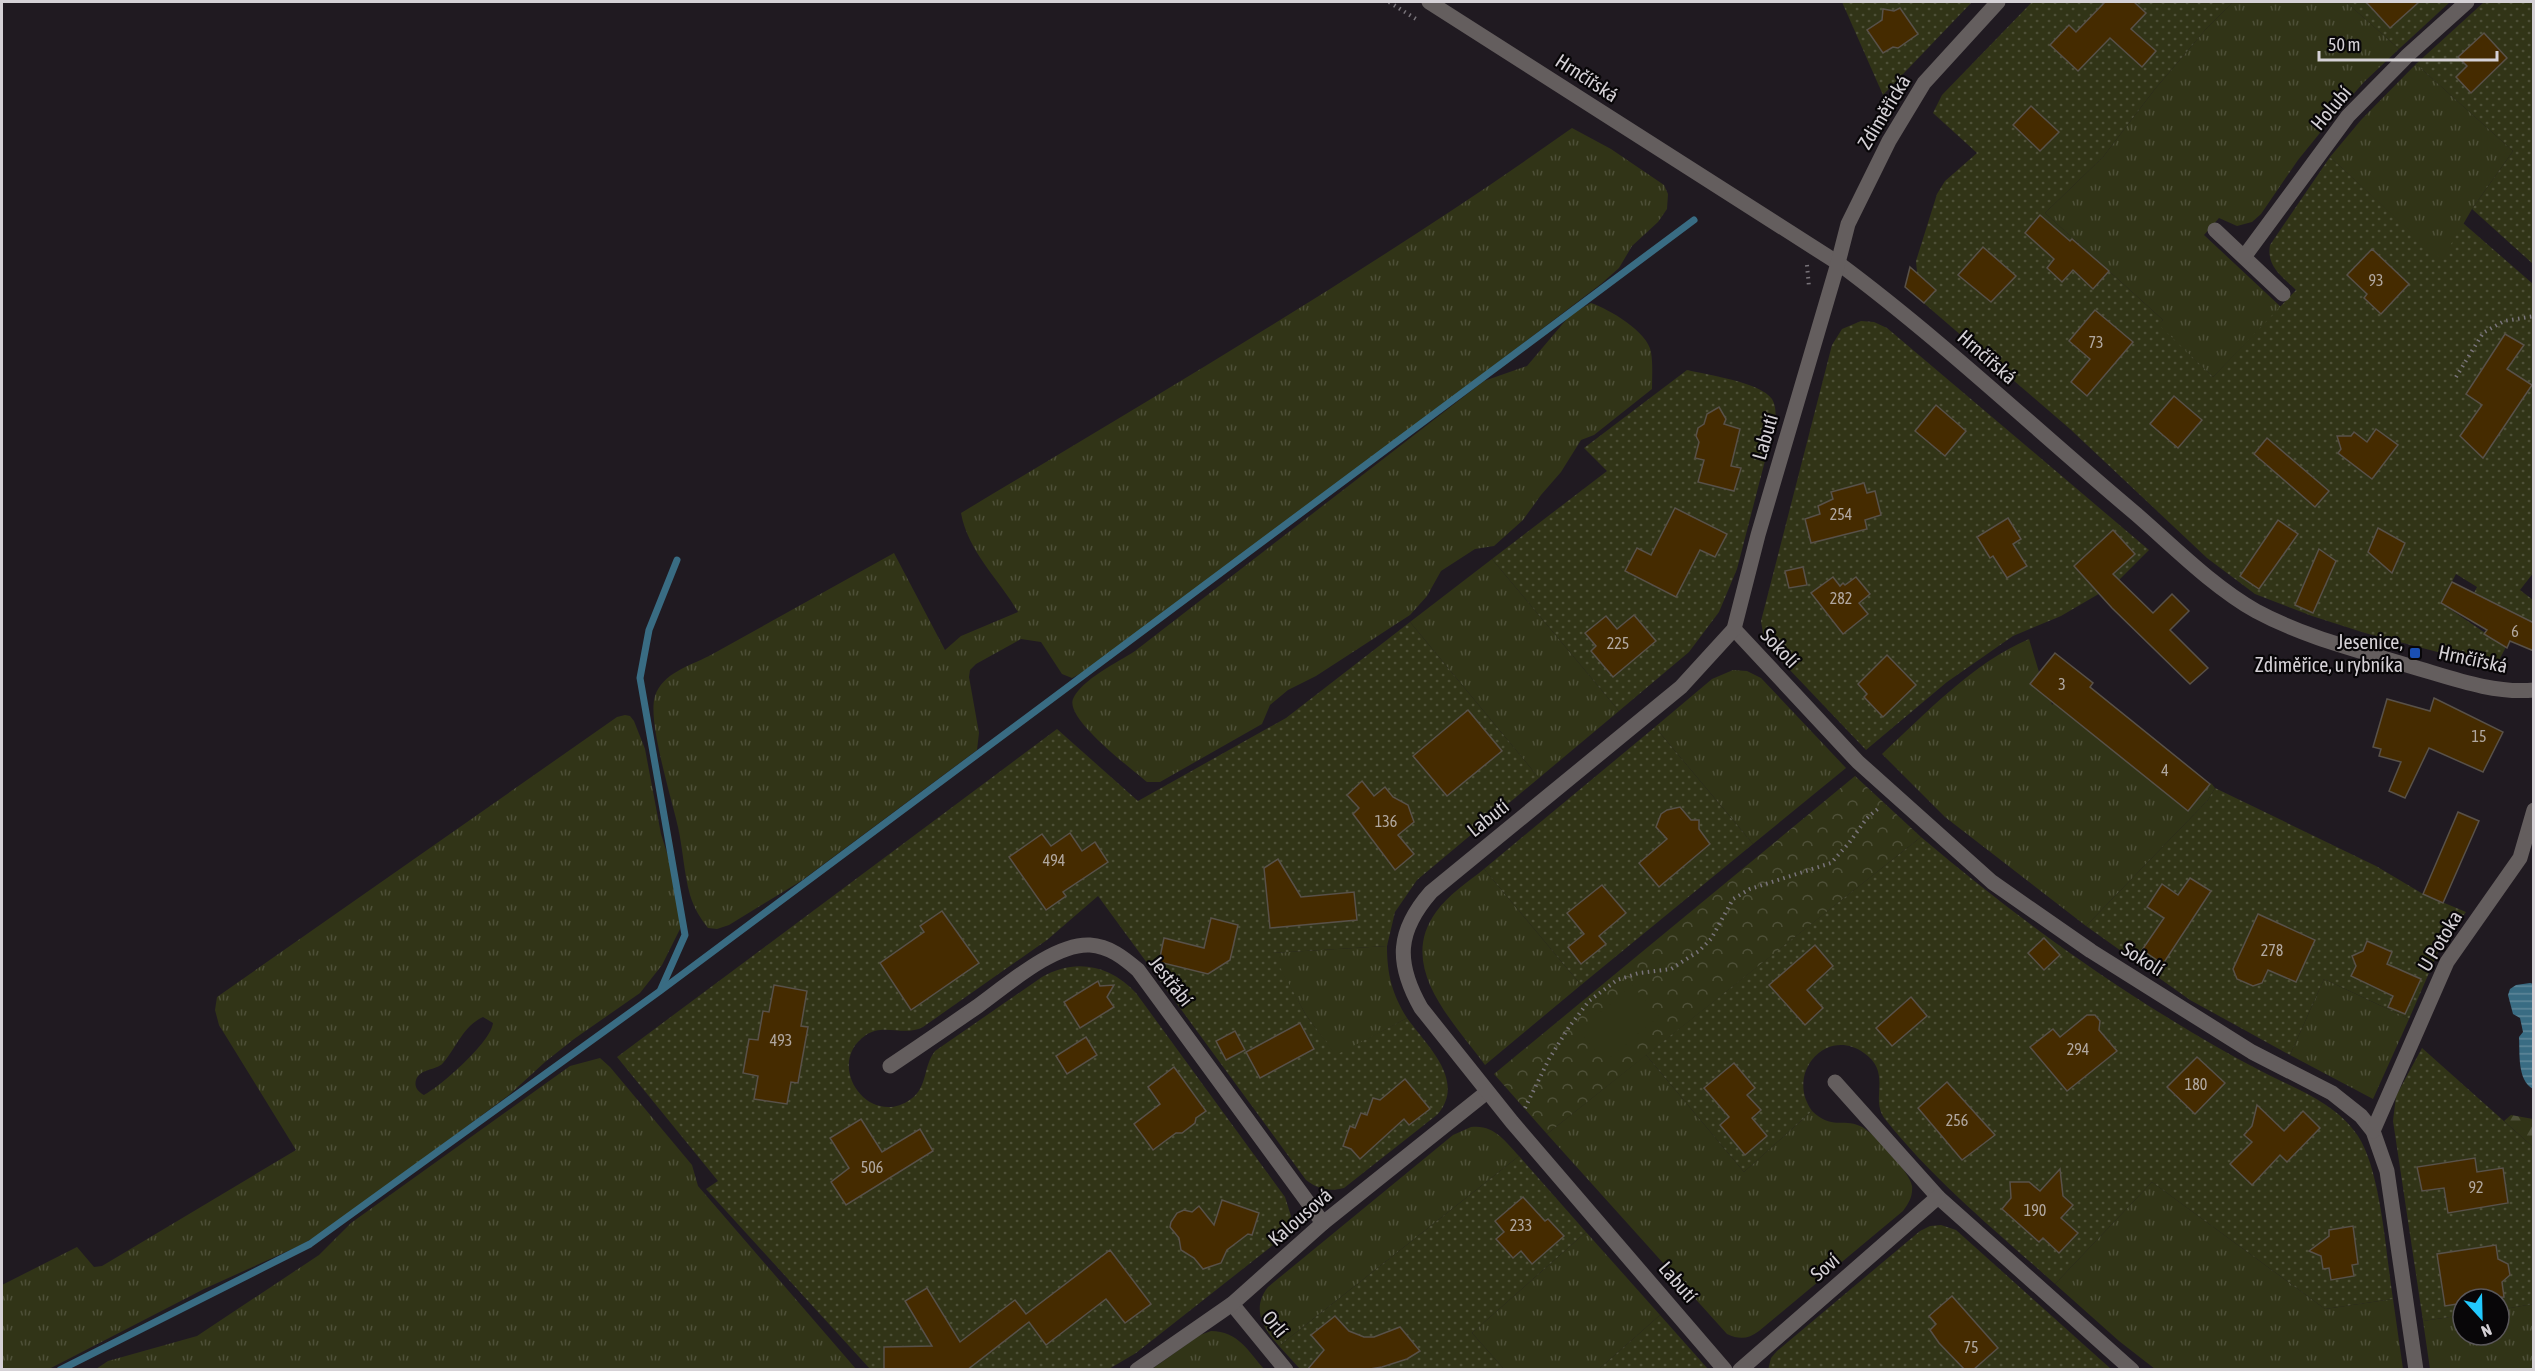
<svg xmlns="http://www.w3.org/2000/svg" width="2535" height="1371" font-family="'Asap Condensed',sans-serif">
	<style>
		.grass { fill: url(#grass-tufts); fill-rule: evenodd }
		.forest { fill: url(#forest-firs) }
		.park { fill: url(#park-crowns) }
		.garden { fill: url(#garden-dots) }
		.pitch { fill: #313417 }
		.water { fill: url(#water-rules) }
		.lines { fill: none; stroke-linecap: round; stroke-linejoin: round }
		.stream { stroke: #396c83; stroke-width: 7 }
		.building { fill: #452b00; stroke: #585149; stroke-width: 1.5 }
		.path { stroke: #79747a; stroke-width: 4; stroke-dasharray: 1.5 4.5; stroke-linecap: butt }
		.minor { stroke: #645e5e; stroke-width: 15 }
		.transit-dot { fill: #1a4fb4; stroke: #080608; stroke-width: 2 }
		.labels { text-anchor: middle; stroke-width: 4.5; stroke-linejoin: round; paint-order: stroke }
		.number-label { font-size: 16px; fill: #b1a8a0 }
		.street-label { font-size: 20px; fill: #d5d1d6; stroke: #080608 }
		.poi-label { font-size: 20px; fill: #d5d1d6; stroke: #080608; text-anchor: end }
	</style>
	<defs>
		<pattern id="grass-tufts" width="24" height="20" patternUnits="userSpaceOnUse" patternTransform="scale(1.5)"><rect width="24" height="20" fill="#313417"/><path d="M3 7l-1-3M5 7V3M7 7l1-3M15 17l-1-3M17 17v-4M19 17l1-3" fill="none" stroke="#4e5038"/></pattern>
		<pattern id="forest-firs" width="22" height="20" patternUnits="userSpaceOnUse" patternTransform="scale(1.5)"><rect width="22" height="20" fill="#313417"/><path d="M5 1l3.5 6h-7zM16 11l3.5 6h-7z" fill="#4e5038"/></pattern>
		<pattern id="park-crowns" width="20" height="18" patternUnits="userSpaceOnUse" patternTransform="scale(1.5)"><rect width="20" height="18" fill="#313417"/><path d="M2 6a3 3 0 1 1 6 0M12 15a3 3 0 1 1 6 0" fill="none" stroke="#4e5038"/></pattern>
		<pattern id="garden-dots" width="8" height="8" patternUnits="userSpaceOnUse" patternTransform="scale(1.5)"><rect width="8" height="8" fill="#313417"/><path d="M2 2h.1M6 6h.1" fill="none" stroke="#4e5038" stroke-width="1.8" stroke-linecap="round"/></pattern>
		<pattern id="water-rules" width="6" height="5" patternUnits="userSpaceOnUse" patternTransform="scale(1.5)"><rect width="6" height="5" fill="#396c83"/><path d="M0 2.5h6" fill="none" stroke="#5e8799"/></pattern>
	</defs>
	<rect width="100%" height="100%" fill="#201a21"/>
	<!-- grass -->
	<g class="grass">
		<path d="M2233,2H2346L2399,49L2364,82L2328,123L2298,160L2261,214L2252,222L2237,226L2219,218L2204,235L2281,307L2213,377L2158,325L2163,320L2045,213L2103,157L2155,89L2206,29Z"/>
		<path d="M2416,64L2513,151L2472,209L2442,261L2330,157L2361,120Z"/>
		<path d="M1572,128L1611,149L1664,185L1668,194L1667,209L1658,222L1632,246L1619,268L1601,284C1432,412 1264,541 1093,667L1072,678L1062,674L1041,642L1021,639L976,664L970,670L969,677L979,733L977,750L801,881L729,925L717,929L708,928C700,918 694,908 690,895C684,873 683,850 678,827C672,799 647,721 655,696C663,673 689,666 709,656L894,553L945,650L961,636L1018,612C999,579 968,552 961,513C1167,389 1376,267 1572,128Z"/>
		<path d="M1591,303C1609,309 1648,332 1651,352C1653,364 1652,377 1652,389L1594,435L1581,440L1561,472L1541,495L1523,520L1494,546L1475,549L1441,571L1427,596L1410,615L1316,676L1288,690L1270,705L1262,724L1160,782H1147C1132,769 1065,719 1073,699C1081,680 1118,662 1135,651L1484,381L1527,366L1571,314Z"/>
		<path d="M1492,559L1619,711L1539,778L1410,622Z"/>
		<path d="M2029,639L2039,672L2030,684L2051,701L2052,705L2054,703L2188,810L2211,783L2215,788L2208,800L2086,926L1945,817L1882,754C1925,714 1974,662 2029,639Z"/>
		<path d="M1733,670L1747,671L1761,678L1846,768L1753,844L1655,727L1712,679Z"/>
		<path d="M625,715L630,716L634,721L645,749L661,834L668,856L680,910V929L662,965L640,993L574,1039L545,1062L509,1095L330,1228L301,1245L204,1289L49,1369H2V1285L77,1247L94,1267L102,1266L296,1150L219,1025L215,1010L217,997L617,717ZM483,1017L493,1023C491,1042 441,1086 424,1095C418,1092 414,1087 416,1080C420,1068 436,1071 443,1063C457,1047 463,1026 483,1017Z"/>
		<path d="M1484,869L1581,985L1485,1065C1454,1022 1396,967 1436,912C1448,895 1468,882 1484,869Z"/>
		<path d="M1387,946C1387,974 1392,994 1407,1018L1336,1056L1306,1015L1271,953Z"/>
		<path d="M2324,979L2409,1019L2373,1099L2290,1055Z"/>
		<path d="M1646,1055L1744,1172L1812,1111C1832,1130 1842,1118 1860,1126C1873,1131 1910,1172 1912,1186C1913,1196 1909,1203 1903,1211L1759,1331C1748,1339 1740,1340 1727,1334L1547,1134Z"/>
		<path d="M600,1058L610,1067L692,1165L698,1186L856,1369H96L108,1361L197,1336L319,1255L351,1223L570,1066Z"/>
		<path d="M1471,1127C1494,1124 1505,1141 1519,1156L1279,1346C1263,1328 1251,1309 1268,1287L1453,1135Z"/>
		<path d="M2152,1182L2325,1309L2393,1299L2403,1369H2155L2119,1341L2055,1284Z"/>
		<path d="M1586,1232L1660,1315L1599,1369H1504L1472,1333Z"/>
		<path d="M2533,1304V1369H2430L2423,1321L2463,1315V1335H2499V1310Z"/>
		<path d="M1211,1331C1238,1331 1248,1351 1264,1369H1152L1200,1335Z"/>
	</g>
	<!-- forest -->
	<path class="forest" d="M2511,1115L2533,1119V1147L2504,1121Z"/>
	<!-- park -->
	<path class="park" d="M1855,776L1921,837L1547,1134L1494,1074Z"/>
	<!-- garden -->
	<g class="garden">
		<path d="M1842,2H1972L1883,95Z"/>
		<path d="M2032,2H2233L2206,29L2155,89L2103,157L2045,213L2163,320L2159,325L2213,377L2296,290C2283,277 2266,267 2270,245L2330,157L2442,260L2463,223L2533,284L2534,572L2520,590L2533,600V623L2474,593L2477,587L2456,574L2441,603L2506,647L2497,664L2449,655L2365,633L2312,616L2255,594L2207,558L2070,429L1905,287L1910,267L1917,272L1916,261L1937,194L1945,181L1977,153L1933,113L1942,95Z"/>
		<path d="M2346,2H2450L2399,49Z"/>
		<path d="M2484,2H2533V264L2472,209L2513,151L2416,64Z"/>
		<path d="M1861,321L1874,322L1887,328L2149,550L2114,585L2061,616L2013,636L1947,682L1866,750L1768,647L1764,639L1761,621L1832,345L1842,329Z"/>
		<path d="M1687,370C1708,375 1760,382 1772,399C1776,406 1776,414 1775,422L1737,569L1719,612L1689,652L1619,711L1492,559L1607,471L1584,448Z"/>
		<path d="M1410,622L1539,778L1417,880L1395,912L1387,946L1272,953L1306,1015L1336,1055L1407,1018C1427,1046 1466,1080 1438,1114L1344,1188C1329,1192 1318,1189 1306,1180L1098,896L1047,940L923,1027C904,1037 884,1023 866,1035C823,1064 869,1130 911,1099C928,1087 923,1066 935,1051L1042,977C1075,958 1110,965 1136,993L1285,1197L1291,1216L1286,1235L1136,1353L1109,1369H870L706,1189L718,1181L617,1057L1057,729L1138,801L1286,718Z"/>
		<path d="M1655,727L1753,844L1581,985L1484,869Z"/>
		<path d="M2215,788L2376,866L2423,894L2466,912L2439,950L2409,1019L2324,979L2290,1055L2190,1000L2086,926L2208,800Z"/>
		<path d="M1921,837C2000,904 2082,965 2170,1019C2199,1037 2230,1055 2261,1071C2295,1089 2335,1102 2358,1136C2381,1171 2386,1255 2393,1299L2325,1309L2152,1182L2055,1284C1996,1231 1934,1181 1885,1119C1869,1099 1893,1073 1864,1053C1826,1026 1785,1074 1812,1111L1744,1172L1646,1055Z"/>
		<path d="M2422,1048L2533,1147V1304L2499,1310V1299H2463V1315L2423,1321L2393,1121L2396,1096Z"/>
		<path d="M1519,1156L1586,1232L1472,1333L1504,1369H1300L1279,1346Z"/>
		<path d="M1941,1225L1956,1230L2111,1369L1768,1370L1771,1358L1777,1351L1920,1231L1930,1226Z"/>
		<path d="M1660,1315L1708,1369H1599Z"/>
	</g>
	<!-- pitch -->
	<path class="pitch" d="M1632,985L1659,1016L1605,1062L1579,1031Z"/>
	<!-- water -->
	<path class="water" d="M2530,983L2534,984L2533,1089C2517,1080 2520,1053 2519,1037L2523,1032L2520,1018L2513,1014L2508,995L2510,989L2516,985Z"/>
	<g class="lines">
		<!-- stream -->
		<g class="stream">
			<path d="M661,989L685,935L640,678L649,630L677,560"/>
			<path d="M60,1370L310,1244L660,991L1694,220"/>
		</g>
	</g>
	<!-- building -->
	<g class="building">
		<path d="M2105,2H2134L2146,13L2131,29L2156,51L2142,67L2110,38L2078,71L2050,45L2069,25L2076,32Z"/>
		<path d="M2366,2H2419L2390,28Z"/>
		<path d="M1900,8L1918,34L1898,48L1893,47L1883,53L1867,30L1882,20L1883,9L1894,11Z"/>
		<path d="M2484,33L2507,58L2471,93L2456,77L2467,66L2458,57Z"/>
		<path d="M2031,106L2059,132L2040,151L2013,125Z"/>
		<path d="M2040,215L2070,241L2072,239L2109,271L2093,289L2073,270L2062,282L2047,268L2054,259L2025,233Z"/>
		<path d="M1983,247L2016,276L1991,302L1958,275Z"/>
		<path d="M2372,249L2409,284L2381,314L2364,298L2367,294L2347,275Z"/>
		<path d="M1910,267L1936,290L1924,303L1905,287Z"/>
		<path d="M2095,310L2133,342L2087,396L2071,382L2090,359L2069,341Z"/>
		<path d="M2505,334L2524,345L2507,369L2532,385L2483,458L2460,436L2482,405L2466,394Z"/>
		<path d="M2174,396L2202,420L2178,448L2150,424Z"/>
		<path d="M1936,405L1966,431L1945,456L1915,431Z"/>
		<path d="M1719,407L1726,419L1724,424L1740,429L1731,466L1741,468L1734,491L1698,482L1704,460L1695,458L1699,442L1696,436L1698,428L1704,424L1707,414Z"/>
		<path d="M2376,429L2398,445L2372,479L2338,453L2341,449L2337,436H2351L2354,432L2367,442Z"/>
		<path d="M2267,438L2329,491L2315,507L2254,454Z"/>
		<path d="M1864,483L1867,493L1875,491L1881,515L1865,520L1867,529L1811,543L1805,519L1820,514L1818,506L1833,499L1831,492Z"/>
		<path d="M1675,508L1727,534L1715,557L1700,550L1676,597L1625,571L1637,548L1651,555Z"/>
		<path d="M2008,518L2021,539L2013,544L2027,566L2007,578L1993,556L1990,558L1977,537Z"/>
		<path d="M2278,520L2298,534L2259,589L2240,576Z"/>
		<path d="M2378,528L2405,543L2392,573L2368,552Z"/>
		<path d="M2113,530L2135,554L2113,574L2153,613L2172,594L2189,611L2170,630L2208,668L2190,684L2112,608L2074,566Z"/>
		<path d="M2319,549L2336,561L2313,613L2295,605Z"/>
		<path d="M1803,567L1807,585L1789,588L1785,571Z"/>
		<path d="M1833,577L1840,586L1843,583L1845,585L1856,577L1870,594L1859,603L1868,614L1843,634L1811,593Z"/>
		<path d="M2452,582L2534,623V651L2510,641L2507,648L2484,634L2487,630L2441,603Z"/>
		<path d="M1634,615L1656,641L1613,677L1591,651L1596,646L1585,633L1606,616L1617,629Z"/>
		<path d="M2055,653L2093,683L2090,687L2210,784L2188,811L2030,684Z"/>
		<path d="M1887,655L1916,685L1883,717L1864,697L1867,694L1858,684Z"/>
		<path d="M2434,698L2503,732L2483,772L2429,748L2405,798L2389,791L2401,762L2379,756L2381,749L2373,747L2387,699L2430,711Z"/>
		<path d="M1468,710L1502,751L1447,796L1413,756Z"/>
		<path d="M1362,781L1374,796L1385,787L1393,797L1408,805L1414,822L1398,835L1414,854L1395,870L1353,814L1359,808L1347,795Z"/>
		<path d="M1680,807L1691,820H1699V829L1710,844L1659,887L1639,863L1667,839L1656,827L1661,814L1667,810Z"/>
		<path d="M2458,812L2479,821L2443,903L2423,894Z"/>
		<path d="M1070,833L1082,851L1095,842L1108,862L1063,892L1066,896L1046,910L1009,857L1042,834L1051,846Z"/>
		<path d="M1278,859L1301,897L1354,892L1357,920L1270,928L1264,868Z"/>
		<path d="M2190,878L2211,891L2163,964L2142,950L2164,918L2147,907L2162,884L2178,895Z"/>
		<path d="M1602,885L1626,913L1599,936L1606,944L1581,964L1568,947L1584,934L1567,913Z"/>
		<path d="M942,911L979,963L911,1010L880,963L924,932L920,926Z"/>
		<path d="M2258,914L2315,940L2296,982L2268,970L2262,983L2253,986L2237,979L2233,969Z"/>
		<path d="M1211,918L1238,925L1230,960L1208,974L1159,962L1164,938L1204,948Z"/>
		<path d="M2044,938L2060,955L2044,970L2028,953Z"/>
		<path d="M2367,941L2392,952L2387,964L2421,979L2405,1014L2388,1007L2393,996L2351,976L2356,966L2352,956L2363,951Z"/>
		<path d="M1815,945L1833,966L1807,990L1823,1008L1805,1025L1769,985Z"/>
		<path d="M1098,981L1100,986L1114,985L1107,997L1114,1007L1080,1028L1064,1002Z"/>
		<path d="M774,985L807,991L801,1026L808,1027L802,1060L798,1083L791,1082L787,1104L754,1099L758,1076L743,1073L749,1039L758,1040L763,1011L769,1012Z"/>
		<path d="M1911,997L1927,1016L1892,1046L1876,1028Z"/>
		<path d="M2087,1015H2095L2100,1021L2099,1030L2117,1051L2067,1091L2030,1047L2053,1029L2060,1037Z"/>
		<path d="M1300,1023L1314,1049L1260,1078L1246,1052Z"/>
		<path d="M1235,1031L1245,1050L1226,1060L1216,1041Z"/>
		<path d="M1086,1037L1097,1055L1067,1074L1056,1056Z"/>
		<path d="M2197,1057L2225,1083L2195,1114L2167,1087Z"/>
		<path d="M1734,1063L1755,1088L1747,1095L1761,1110L1752,1118L1767,1136L1745,1155L1720,1125L1729,1117L1704,1088Z"/>
		<path d="M1174,1067L1206,1111L1196,1118L1195,1123L1182,1133H1176L1153,1150L1134,1124L1160,1104L1148,1087Z"/>
		<path d="M1405,1079L1430,1109L1409,1125L1404,1119L1360,1159L1351,1149L1343,1146L1350,1126L1355,1128L1361,1113L1367,1115L1373,1098L1380,1100Z"/>
		<path d="M1947,1082L1995,1135L1962,1160L1918,1108Z"/>
		<path d="M2257,1105L2284,1131L2303,1111L2320,1128L2287,1162L2280,1155L2252,1185L2230,1164L2252,1142L2244,1135L2252,1126Z"/>
		<path d="M861,1119L882,1152L920,1129L933,1151L846,1205L831,1182L849,1168L830,1138Z"/>
		<path d="M2475,1158L2477,1172L2503,1168L2508,1203L2448,1213L2444,1188L2422,1191L2417,1167Z"/>
		<path d="M2060,1169L2063,1196L2073,1205L2061,1218L2078,1233L2059,1253L2043,1238L2039,1242L2002,1209L2011,1198L2010,1182H2029L2040,1191Z"/>
		<path d="M1523,1197L1545,1221L1548,1219L1564,1236L1532,1264L1521,1251L1513,1258L1496,1239L1504,1232L1495,1221Z"/>
		<path d="M1222,1200L1259,1213L1252,1235L1248,1234L1227,1250L1221,1263L1203,1269L1194,1258L1181,1250L1179,1238L1170,1227L1171,1222L1177,1213L1184,1210L1192,1212L1199,1206L1214,1225Z"/>
		<path d="M2353,1226L2358,1264L2352,1265L2354,1276L2331,1280L2329,1268L2323,1269L2321,1256L2309,1251L2329,1236V1230Z"/>
		<path d="M2496,1245L2498,1259L2508,1264L2510,1275L2502,1282L2504,1297L2463,1299V1303L2445,1306L2437,1254Z"/>
		<path d="M1110,1250L1151,1304L1125,1323L1106,1299L1046,1345L1029,1322L967,1370H884V1347L932,1346L905,1301L927,1288L960,1342L1015,1300L1026,1314Z"/>
		<path d="M1952,1296L1998,1348L1973,1370H1965L1939,1343L1930,1330L1936,1324L1929,1316Z"/>
		<path d="M1335,1316L1349,1331L1364,1337H1374L1400,1327L1420,1351L1407,1359L1382,1367L1364,1370H1307L1324,1350L1311,1335Z"/>
	</g>
	<g class="lines">
		<!-- path -->
		<g class="path">
			<path d="M1389,2L1416,19"/>
			<path d="M1807,265L1809,287"/>
			<path d="M2456,377L2483,333L2504,321L2534,316"/>
			<path d="M1525,1108L1549,1059L1569,1027L1589,1001L1617,980L1639,973L1671,969L1699,951L1711,939L1733,899L1750,889L1831,863L1849,843L1867,818L1880,807"/>
		</g>
		<!-- minor -->
		<g class="minor">
			<path d="M1429,2L1838,263C1943,341 2037,431 2136,514C2174,547 2212,586 2256,611C2304,637 2358,650 2410,666C2449,677 2492,694 2534,690"/>
			<path d="M2215,230L2283,294"/>
			<path d="M2244,257L2348,116L2408,55L2467,2"/>
			<path d="M1734,629L1858,762L1992,882L2091,951L2252,1052L2332,1093L2361,1116L2373,1131L2387,1171L2416,1370"/>
			<path d="M890,1066C920,1046 949,1026 978,1006C1006,986 1054,943 1090,945C1109,946 1124,958 1138,970L1323,1223"/>
			<path d="M1835,1082L1938,1197L2132,1370"/>
			<path d="M2373,1131L2447,962L2520,858L2534,810"/>
			<path d="M1232,1304L1286,1370"/>
			<path d="M1137,1370L1232,1304L1323,1223L1487,1092"/>
			<path d="M1725,1370L1512,1122L1421,1008C1395,962 1397,931 1431,892L1681,687L1734,629L1758,535L1838,263L1848,224L1889,141L1924,83L1998,2"/>
			<path d="M1740,1370L1938,1197"/>
		</g>
	</g>
	<!-- markers -->
	<rect class="transit-dot" x="2409" y="647" width="12" height="12" rx="3"/>
	<g class="labels">
		<!-- number labels -->
		<g class="number-label">
			<text x="2376" y="286">93</text>
			<text x="2096" y="348">73</text>
			<text x="1841" y="520">254</text>
			<text x="1841" y="604">282</text>
			<text x="2515" y="637">6</text>
			<text x="1618" y="649">225</text>
			<text x="2062" y="690">3</text>
			<text x="2479" y="742">15</text>
			<text x="2165" y="776">4</text>
			<text x="1386" y="827">136</text>
			<text x="1054" y="866">494</text>
			<text x="2272" y="956">278</text>
			<text x="781" y="1046">493</text>
			<text x="2078" y="1055">294</text>
			<text x="2196" y="1090">180</text>
			<text x="1957" y="1126">256</text>
			<text x="872" y="1173">506</text>
			<text x="2476" y="1193">92</text>
			<text x="2035" y="1216">190</text>
			<text x="1521" y="1231">233</text>
			<text x="1971" y="1353">75</text>
		</g>
		<!-- street labels -->
		<g class="street-label">
			<text transform="translate(1587 78) rotate(33)" y="7">Hrnčířská</text>
			<text transform="translate(2331 108) rotate(-50)" y="7">Holubí</text>
			<text transform="translate(1884 112) rotate(-59)" y="7">Zdiměřická</text>
			<text transform="translate(1987 357) rotate(41)" y="7">Hrnčířská</text>
			<text transform="translate(1765 437) rotate(-74)" y="7">Labutí</text>
			<text transform="translate(1780 648) rotate(47)" y="7">Sokolí</text>
			<text transform="translate(2473 659) rotate(12)" y="7">Hrnčířská</text>
			<text transform="translate(1488 818) rotate(-39)" y="7">Labutí</text>
			<text transform="translate(2440 941) rotate(-59)" y="7">U Potoka</text>
			<text transform="translate(2143 959) rotate(32)" y="7">Sokolí</text>
			<text transform="translate(1171 981) rotate(52)" y="7">Jestřábí</text>
			<text transform="translate(1300 1217) rotate(-41)" y="7">Kalousová</text>
			<text transform="translate(1825 1267) rotate(-41)" y="7">Soví</text>
			<text transform="translate(1678 1282) rotate(49)" y="7">Labutí</text>
			<text transform="translate(1275 1324) rotate(51)" y="7">Orlí</text>
		</g>
		<!-- poi labels -->
		<g class="poi-label">
			<text x="2403" y="649">Jesenice,<tspan x="2403" dy="23">Zdiměřice, u rybníka</tspan></text>
		</g>
	</g>
	<!-- border -->
	<rect width="2535" height="1371" fill="none" stroke="#d5d1d6" stroke-width="6"/>
	<!-- north arrow -->
	<g transform="translate(2481 1317) rotate(158)"><circle r="28" fill="#080608" stroke="#5a575a" stroke-width="1.5"/>
	<path d="M0-4.5L10 22L0 15L-10 22Z" fill="#22c9fe"/>
	<text y="-9" font-size="16" font-weight="bold" text-anchor="middle" fill="#d5d1d6">N</text>
	</g>
	<!-- scale -->
	<path d="M2319 51v9h178v-9" fill="none" stroke="#d5d1d6" stroke-width="3"/>
	<text x="2328" y="51" font-size="18" fill="#d5d1d6" stroke="#080608" stroke-width="4.5" paint-order="stroke">50 m</text>
</svg>
